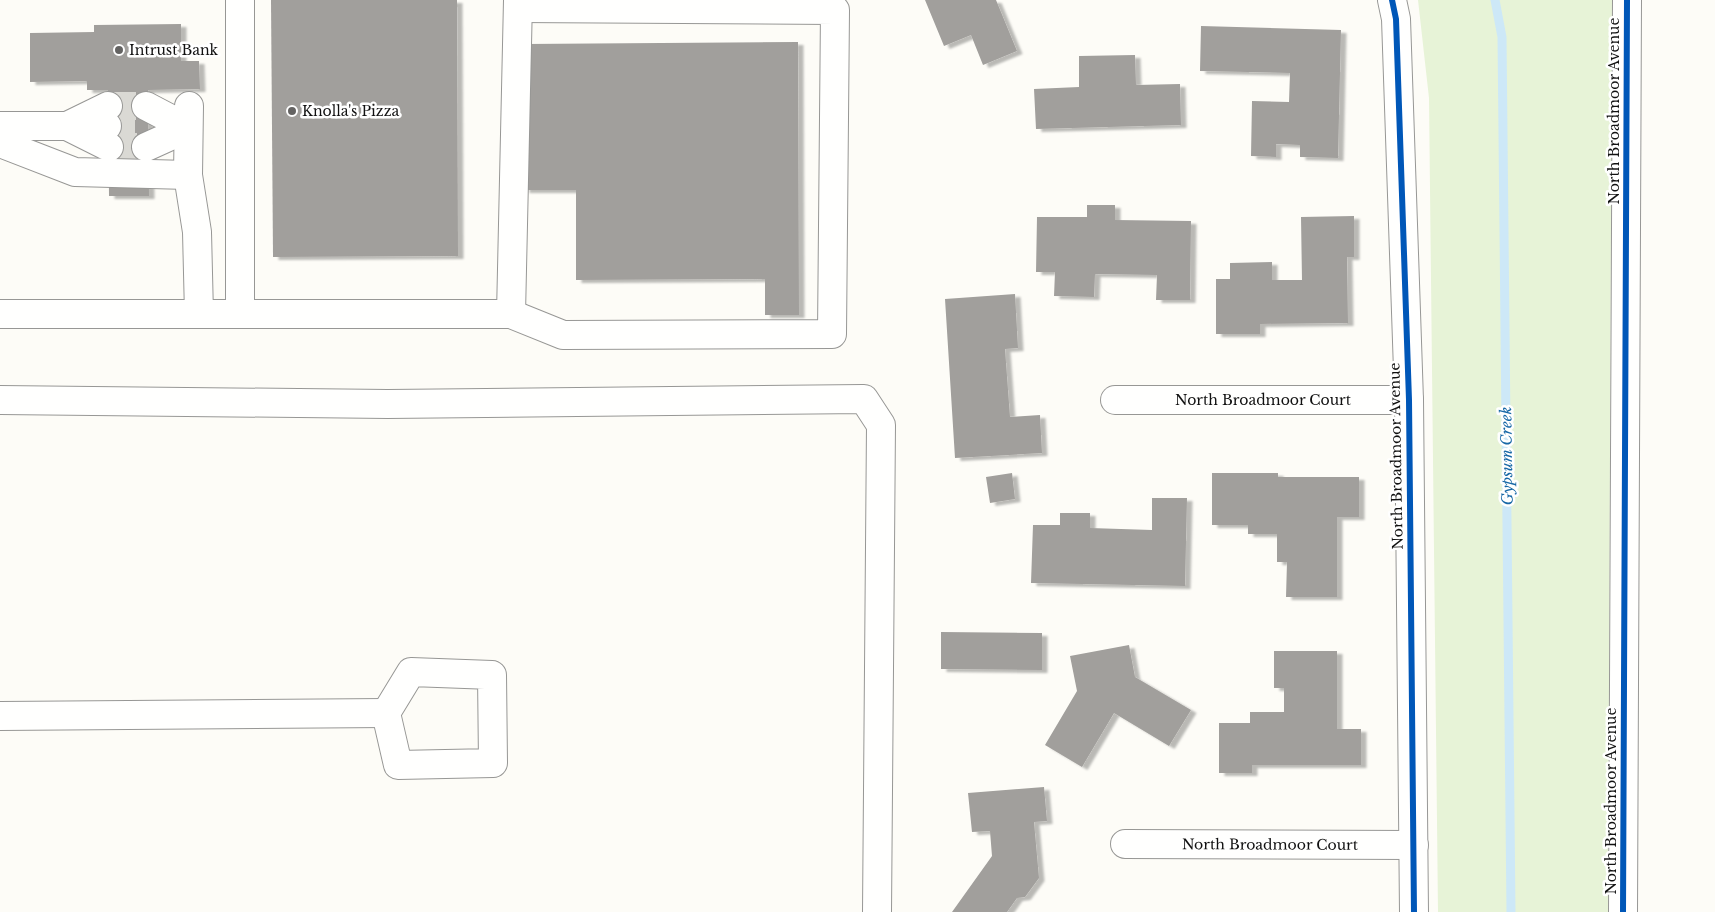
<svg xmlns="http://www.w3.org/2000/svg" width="1715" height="912" font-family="'Libre Baskerville',serif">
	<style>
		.green { fill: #e7f3d7 }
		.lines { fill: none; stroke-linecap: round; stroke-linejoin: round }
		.stream { stroke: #cde8f7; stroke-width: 9 }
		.building { fill: #a19f9c; filter: url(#shadow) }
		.minor-tunnel { stroke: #dad9d4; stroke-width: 28; stroke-dasharray: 28 14; stroke-linecap: butt }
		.minor-casing { stroke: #979795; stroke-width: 30 }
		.minor { stroke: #fffffe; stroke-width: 28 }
		.cycleway-casing { stroke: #fff; stroke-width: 9 }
		.cycleway { stroke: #0057b8; stroke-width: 6 }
		.poi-dot { fill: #646362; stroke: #fff; stroke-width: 2 }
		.labels { text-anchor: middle; stroke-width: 5; stroke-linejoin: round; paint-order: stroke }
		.poi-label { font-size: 14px; fill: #111; stroke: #fff; text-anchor: start }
		.street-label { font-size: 14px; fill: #111; stroke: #fff }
		.water-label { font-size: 15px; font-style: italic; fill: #1768a6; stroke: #fff }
	</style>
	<defs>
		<filter id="shadow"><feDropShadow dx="5.5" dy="3" stdDeviation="1" flood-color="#0004"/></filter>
	</defs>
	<rect width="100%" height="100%" fill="#fdfcf7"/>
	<!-- green -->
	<path class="green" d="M1418,0H1612L1608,912H1438L1429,98Z"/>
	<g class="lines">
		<!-- stream -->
		<path class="stream" d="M1495,0L1502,37L1511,912"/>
	</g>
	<!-- building -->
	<g class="building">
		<path d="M271,0H457L458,256L273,257Z"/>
		<path d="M925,0H996L1017,51L983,65L971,35L944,46Z"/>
		<path d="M181,24V61H199L200,89L148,90L149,196H109L108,90H87V81L30,82V33L94,32V25Z"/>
		<path d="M1201,26L1341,30L1338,158L1300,157V145L1276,144V157L1251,156L1252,101L1289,102L1290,73L1200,71Z"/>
		<path d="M798,42L799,315H765V279L576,280V190H524V44Z"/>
		<path d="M1135,55L1136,85L1180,84L1181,125L1036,129L1034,89L1079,87V56Z"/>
		<path d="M1087,205H1115V220L1191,221L1190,300H1156L1157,275L1095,274L1094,297L1054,296L1055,272H1036L1037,217H1087Z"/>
		<path d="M1354,216V257H1347L1348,323L1260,324V334H1216V279H1230V263L1272,262V280H1302L1301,217Z"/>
		<path d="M1015,294L1018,348L1005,349L1010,417L1040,415L1042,453L955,458L945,299Z"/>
		<path d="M1012,473L1015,499L990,503L986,477Z"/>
		<path d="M1212,473H1278V477H1359V517H1337V597H1286L1287,562H1277V534H1248V525H1212Z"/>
		<path d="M1152,498H1187L1185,586L1031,583L1033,525H1060V513H1090V528L1152,530Z"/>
		<path d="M941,632L1042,633V670L941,669Z"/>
		<path d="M1129,645L1135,677L1191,710L1169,746L1114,713L1082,767L1045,745L1077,691L1070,656Z"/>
		<path d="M1274,651H1337V729H1361V765H1252V773H1219V723H1250V712H1284V688H1274Z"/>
		<path d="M1044,787L1047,821L1034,822L1039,878L1025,897L1017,898L1007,912H952L992,856L990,831L972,832L968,793Z"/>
	</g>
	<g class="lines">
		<!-- minor-tunnel -->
		<g class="minor-tunnel">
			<path d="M108,106H146"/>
			<path d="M107,126H146"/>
			<path d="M109,147H146"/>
		</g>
		<defs>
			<g id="minor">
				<path d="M240,0V314"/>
				<path d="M1392,0L1396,19L1409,400L1414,912"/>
				<path d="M108,106L67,126L109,147"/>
				<path d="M146,106L188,128L146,147"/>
				<path d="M189,106L188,175L197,232L199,314"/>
				<path d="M0,126H107"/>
				<path d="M0,143L75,172L188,175"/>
				<path d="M0,314H511L518,0"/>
				<path d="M511,314L563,335L832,334L835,10L518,8"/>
				<path d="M0,400L388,404L864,399L881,425L877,912"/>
				<path id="s1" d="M1115,400H1409"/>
				<path d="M411,672L492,675L493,763L398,765L386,713Z"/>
				<path d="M0,716L386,713"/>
				<path id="s2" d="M1125,844L1414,845"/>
				<path d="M1623,912L1627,0"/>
			</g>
		</defs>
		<!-- minor casing -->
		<use href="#minor" class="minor-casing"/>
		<!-- minor -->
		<use href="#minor" class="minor"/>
		<defs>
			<g id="cycleway">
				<path d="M1392,0L1396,19L1409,400L1414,912"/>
				<path d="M1623,912L1627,0"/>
			</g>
		</defs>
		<!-- cycleway casing -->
		<use href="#cycleway" class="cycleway-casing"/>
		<!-- cycleway -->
		<use href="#cycleway" class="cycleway"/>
	</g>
	<!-- markers -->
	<g class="poi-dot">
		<circle cx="119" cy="50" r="5"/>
		<circle cx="292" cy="111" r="5"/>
	</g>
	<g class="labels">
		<!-- poi labels -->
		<g class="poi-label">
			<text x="129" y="55">Intrust Bank</text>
			<text x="302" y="116">Knolla's Pizza</text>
		</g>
		<!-- street labels -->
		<g class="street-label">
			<text transform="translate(1614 111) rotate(-90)" y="5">North Broadmoor Avenue</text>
			<text dy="5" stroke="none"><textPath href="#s1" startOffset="148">North Broadmoor Court</textPath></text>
			<text transform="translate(1396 456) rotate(-91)" y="5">North Broadmoor Avenue</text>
			<text transform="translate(1611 801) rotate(-90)" y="5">North Broadmoor Avenue</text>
			<text dy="5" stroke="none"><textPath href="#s2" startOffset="145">North Broadmoor Court</textPath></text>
		</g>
		<!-- water labels -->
		<g class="water-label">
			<text transform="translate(1507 456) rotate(-91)" y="5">Gypsum Creek</text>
		</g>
	</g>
</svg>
